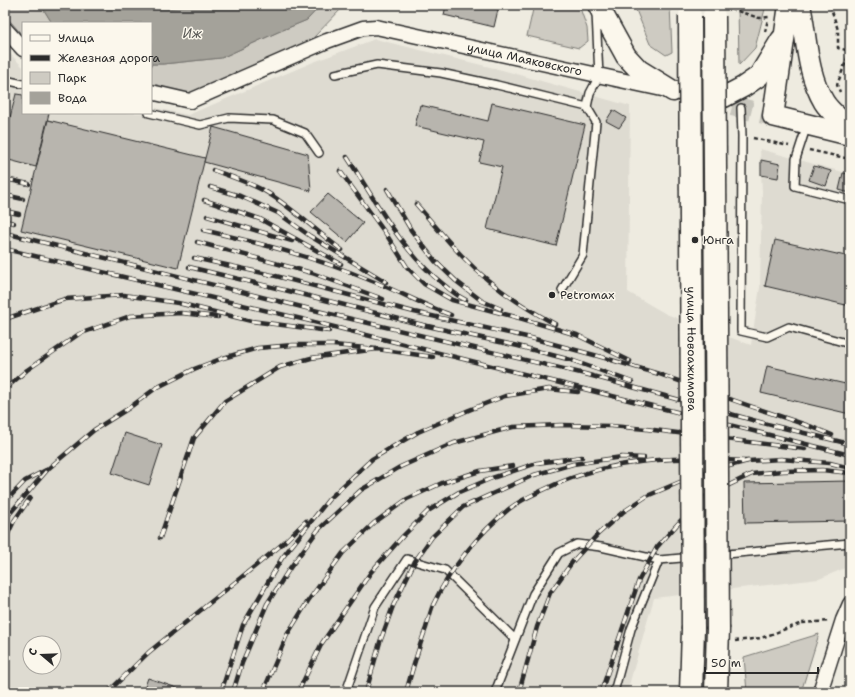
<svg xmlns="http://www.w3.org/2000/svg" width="855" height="697" font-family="'Shantell Sans',sans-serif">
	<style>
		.built { fill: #dedbd1; fill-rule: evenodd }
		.green { fill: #cecbc2; stroke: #7c7b76 }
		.water { fill: #a4a29a; stroke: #74726e }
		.building { fill: #b8b5ae; stroke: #2b2b2b }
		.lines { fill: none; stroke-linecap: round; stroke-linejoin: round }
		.secondary-tunnel { stroke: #c7c5bc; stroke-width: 20; stroke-dasharray: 20 10; stroke-linecap: butt }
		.service-casing { stroke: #2b2b2b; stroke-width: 10 }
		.minor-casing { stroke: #2b2b2b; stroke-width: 17 }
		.secondary-casing { stroke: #2b2b2b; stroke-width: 23 }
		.primary-casing { stroke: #2b2b2b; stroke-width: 25 }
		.path { stroke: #2b2b2b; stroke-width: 2.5; stroke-dasharray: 4 3; stroke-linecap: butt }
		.service { stroke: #fbf7ec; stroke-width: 7 }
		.minor { stroke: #fbf7ec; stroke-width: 14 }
		.secondary { stroke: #fbf7ec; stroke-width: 20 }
		.primary { stroke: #fbf7ec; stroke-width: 22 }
		.rail-casing { stroke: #2b2b2b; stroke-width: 4.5 }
		.rail { stroke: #fbf7ec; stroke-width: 3; stroke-dasharray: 9; stroke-linecap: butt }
		.primary-bridge-casing { stroke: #2b2b2b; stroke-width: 25; stroke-linecap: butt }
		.primary-bridge { stroke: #fbf7ec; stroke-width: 22 }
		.poi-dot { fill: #2b2b2b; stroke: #fbf7ec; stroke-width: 1.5 }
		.labels { text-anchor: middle; stroke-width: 3; stroke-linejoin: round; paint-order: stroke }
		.street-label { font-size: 12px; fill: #2b2b2b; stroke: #fbf7ec }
		.poi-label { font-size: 12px; fill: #2b2b2b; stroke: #fbf7ec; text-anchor: start }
		.water-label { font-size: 13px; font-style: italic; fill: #555552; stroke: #fbf7ec }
	</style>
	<rect width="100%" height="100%" fill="#eeebe0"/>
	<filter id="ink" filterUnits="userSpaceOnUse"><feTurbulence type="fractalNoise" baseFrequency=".025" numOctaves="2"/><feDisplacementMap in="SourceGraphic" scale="8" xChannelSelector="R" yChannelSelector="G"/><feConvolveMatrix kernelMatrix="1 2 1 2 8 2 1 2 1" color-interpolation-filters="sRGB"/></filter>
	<g filter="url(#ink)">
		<!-- built -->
		<path class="built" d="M375,39L502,70L630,106L628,292L666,314L751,345L760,287L762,192L760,149L850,174V566L819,579L654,598L627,692H5V49L23,67V113H151V107L188,115L311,63ZM30,643H54V667H30Z"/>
		<!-- green -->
		<g class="green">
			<path d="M5,5H41L52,23H23V36L5,15Z"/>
			<path d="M139,5H189L171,8Z"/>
			<path d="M321,5H345L312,39L191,96L151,87V64H163L221,58L278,32L307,20Z"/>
			<path d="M534,5H579L587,28L588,41L579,48L527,36Z"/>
			<path d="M634,5H670L672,52L666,55L650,44Z"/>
			<path d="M738,5H766L755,48L739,65Z"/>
			<path d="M819,634L801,692H747L744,657Z"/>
		</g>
		<!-- water -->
		<path class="water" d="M41,5H139L171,8L189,5H321L307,20L278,32L221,58L163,64H151V23H52Z"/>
		<!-- building -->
		<g class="building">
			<path d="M446,5H499L494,27L444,15Z"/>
			<path d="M16,94L23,95V113H49L36,167L5,159V137Z"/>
			<path d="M492,103L585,125L556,246L487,229L502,167L479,162L484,142L415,126L420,105L488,121Z"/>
			<path d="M613,110L626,118L619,128L606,121Z"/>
			<path d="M48,120L205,158L178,268L21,230Z"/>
			<path d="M213,127L308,154L311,191L204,162Z"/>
			<path d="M761,160L780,164L778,178L761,175Z"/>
			<path d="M814,166L831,171L826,186L809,180Z"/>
			<path d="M843,173L850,174V193L839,190Z"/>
			<path d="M328,194L363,223L347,242L311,212Z"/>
			<path d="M775,240L850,257V306L765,286Z"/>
			<path d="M767,366L850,385V414L761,393Z"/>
			<path d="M125,433L162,445L149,485L112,473Z"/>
			<path d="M850,481V521L745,523L744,483Z"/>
			<path d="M148,678L180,689L179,692H143Z"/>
		</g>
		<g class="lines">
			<!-- secondary-tunnel -->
			<path class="secondary-tunnel" d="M703,99L773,116"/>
			<defs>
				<g id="service">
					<path d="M335,74L377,65L441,73L497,85L587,107"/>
					<path d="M5,80L23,84"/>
					<path d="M741,108L742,136L741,331L767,337L789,327L850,344"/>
					<path d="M149,113L200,125L229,118L273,120L305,133L319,153"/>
					<path d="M807,125L796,159L795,186L850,200"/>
					<path d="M562,290L583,255L596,122L587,107L590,93L599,76L596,13"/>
					<path d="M346,692L375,607L407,559L445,570L515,639"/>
					<path d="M495,692L533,594L559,553L577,544L601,547L659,560"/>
					<path d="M614,692L631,629L659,560L850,543"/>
				</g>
				<g id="minor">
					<path d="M5,29L23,49"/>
					<path id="s1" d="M151,92L190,101L327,41L363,28L376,27L662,89"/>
					<path d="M820,692L843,620L850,604"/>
				</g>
				<g id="secondary">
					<path d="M598,5L626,56L639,70L673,91"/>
					<path d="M789,5L773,116L850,135"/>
					<path d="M800,5C807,37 806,72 824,102C830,112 842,120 850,129"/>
					<path d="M709,100L724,97L743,87L759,76L781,40"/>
				</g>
				<g id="primary">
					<path d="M691,692L693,629"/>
					<path d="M716,692L718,629"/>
				</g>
			</defs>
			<!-- service casing -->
			<use href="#service" class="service-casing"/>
			<!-- minor casing -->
			<use href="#minor" class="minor-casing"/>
			<!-- secondary casing -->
			<use href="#secondary" class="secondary-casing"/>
			<!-- primary casing -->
			<use href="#primary" class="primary-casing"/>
			<!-- path -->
			<g class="path">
				<path d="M830,5L838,30V48L850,51L837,85L840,92"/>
				<path d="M731,9L759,18L769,17"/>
				<path d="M765,32L768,19"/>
				<path d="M753,138L789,146"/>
				<path d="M809,150L850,159"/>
				<path d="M735,641L761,638L802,623L829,621"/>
			</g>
			<!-- service -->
			<use href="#service" class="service"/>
			<!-- minor -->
			<use href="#minor" class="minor"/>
			<!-- secondary -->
			<use href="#secondary" class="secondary"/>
			<!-- primary -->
			<use href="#primary" class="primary"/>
			<defs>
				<g id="rail">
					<path d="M347,157C376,201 401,251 443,284C450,290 457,296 466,300"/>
					<path d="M213,170C232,177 251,183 268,193C295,210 317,232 342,250"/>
					<path d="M340,171L386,234L407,267L424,284L452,300L523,319L577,335L630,361"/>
					<path d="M5,179L29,184"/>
					<path d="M210,187L240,196L278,213L310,236L386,282"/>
					<path d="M387,189L411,230L435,261L456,281L482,301L501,309"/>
					<path d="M5,195L23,199"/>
					<path d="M204,200L260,219L341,264"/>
					<path d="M416,204C432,222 448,242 465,259C491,286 523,307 555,324"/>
					<path d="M5,211L19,214"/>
					<path d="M207,216L292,241"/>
					<path d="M5,221L14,223"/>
					<path d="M203,230C259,243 314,257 367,279C396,290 423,305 451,315"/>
					<path d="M5,233L326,313L585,374L767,424L850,444"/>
					<path d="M197,242L312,273L383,299"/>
					<path d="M5,249L306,320L850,455"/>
					<path d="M194,258L272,275L414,312L531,338L598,356L659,374L747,405L812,427L832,435"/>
					<path d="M189,267L313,297L423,325L518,346L571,360L632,382"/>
					<path d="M5,319L65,299L124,295L178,303L251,321L329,331"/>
					<path d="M5,389L27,370L79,334L130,316L181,313L218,317"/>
					<path d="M5,502L25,481L46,470"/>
					<path d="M5,519L49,468L94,430L129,408L156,388L194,369L223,358L258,348L293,345H333L377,349"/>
					<path d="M160,538L194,438L225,401L280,367L311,358L377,349L433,357"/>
					<path d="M5,540L14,521L30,498"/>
					<path d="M108,692L149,652L280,546L306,521"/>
					<path d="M221,692L243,625L282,558L329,499L372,459L418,432L469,410L505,396L549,389L578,392"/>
					<path d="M233,692L242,663L267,604L290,568L318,530L361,490L400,467L454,443L513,427L561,425L611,426L646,429L805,449"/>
					<path d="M263,692L287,635L308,601L343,553L374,523L407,499L442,483L480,471L513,466"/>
					<path d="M298,692L322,643L371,572L403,536L428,511L459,492L492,478L537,463L582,457"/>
					<path d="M366,692L380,642L393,606L415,561L432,537L463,507L534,475L573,464L622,457L644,458"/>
					<path d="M406,692C412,671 418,649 426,628C428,621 430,613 433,605C450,569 478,534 509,509C519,501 530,496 541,491C581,471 628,461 673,459C698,458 723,460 748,461"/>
					<path d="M519,692L537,627L550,593L573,561L598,534L623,512L647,496L699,474L748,461L781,459L830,463L850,468"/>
					<path d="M601,692L639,580L657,547L700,499L752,474L783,471L822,470L850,473"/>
				</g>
			</defs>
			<!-- rail casing -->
			<use href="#rail" class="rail-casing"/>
			<!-- rail -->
			<use href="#rail" class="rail"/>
			<defs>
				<g id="primary-bridge">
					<path id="s2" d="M690,16L693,629"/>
					<path d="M714,16L718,629"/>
				</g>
			</defs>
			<!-- primary-bridge casing -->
			<use href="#primary-bridge" class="primary-bridge-casing"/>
			<!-- primary-bridge -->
			<use href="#primary-bridge" class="primary-bridge"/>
		</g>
	</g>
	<!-- markers -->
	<g class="poi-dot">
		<circle cx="695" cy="240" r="4"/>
		<circle cx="552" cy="295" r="4"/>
	</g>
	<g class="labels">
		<!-- street labels -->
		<g class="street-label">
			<text dy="4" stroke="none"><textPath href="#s1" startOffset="393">улица Маяковского</textPath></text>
			<text dy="4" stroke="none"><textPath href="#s2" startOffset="333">улица Новоажимова</textPath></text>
		</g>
		<!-- poi labels -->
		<g class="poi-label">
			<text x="703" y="244">Юнга</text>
			<text x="560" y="299">Petromax</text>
		</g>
		<!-- water labels -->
		<g class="water-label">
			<text x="192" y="38">Иж</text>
		</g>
	</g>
	<!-- margin -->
	<rect width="855" height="697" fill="none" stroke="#fbf7ec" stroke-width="20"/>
	<rect x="10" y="10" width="835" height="677" fill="none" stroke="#2b2b2b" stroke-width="1.5" filter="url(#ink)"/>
	<!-- legend -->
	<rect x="22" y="22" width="130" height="92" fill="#fbf7ec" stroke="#a8a59f"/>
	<rect x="30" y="35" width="20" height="6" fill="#fbf7ec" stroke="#a8a59f"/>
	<text x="58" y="42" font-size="12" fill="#2b2b2b">Улица</text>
	<rect x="30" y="55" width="20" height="6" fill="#2b2b2b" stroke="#a8a59f"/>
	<text x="58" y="62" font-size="12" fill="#2b2b2b">Железная дорога</text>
	<rect x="30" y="72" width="20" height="12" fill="#cecbc2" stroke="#a8a59f"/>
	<text x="58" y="82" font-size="12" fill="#2b2b2b">Парк</text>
	<rect x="30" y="92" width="20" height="12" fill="#a4a29a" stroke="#a8a59f"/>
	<text x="58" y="102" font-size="12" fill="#2b2b2b">Вода</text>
	<!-- north arrow -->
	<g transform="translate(42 655) rotate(289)"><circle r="19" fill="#fbf7ec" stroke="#a8a59f"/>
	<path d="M0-3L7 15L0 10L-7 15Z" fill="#2b2b2b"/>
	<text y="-6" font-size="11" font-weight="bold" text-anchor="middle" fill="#2b2b2b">С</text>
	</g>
	<!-- scale -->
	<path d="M705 667v6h113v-6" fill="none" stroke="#2b2b2b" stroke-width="2"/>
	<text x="711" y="667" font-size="12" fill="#2b2b2b" stroke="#fbf7ec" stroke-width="3" paint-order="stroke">50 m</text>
</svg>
